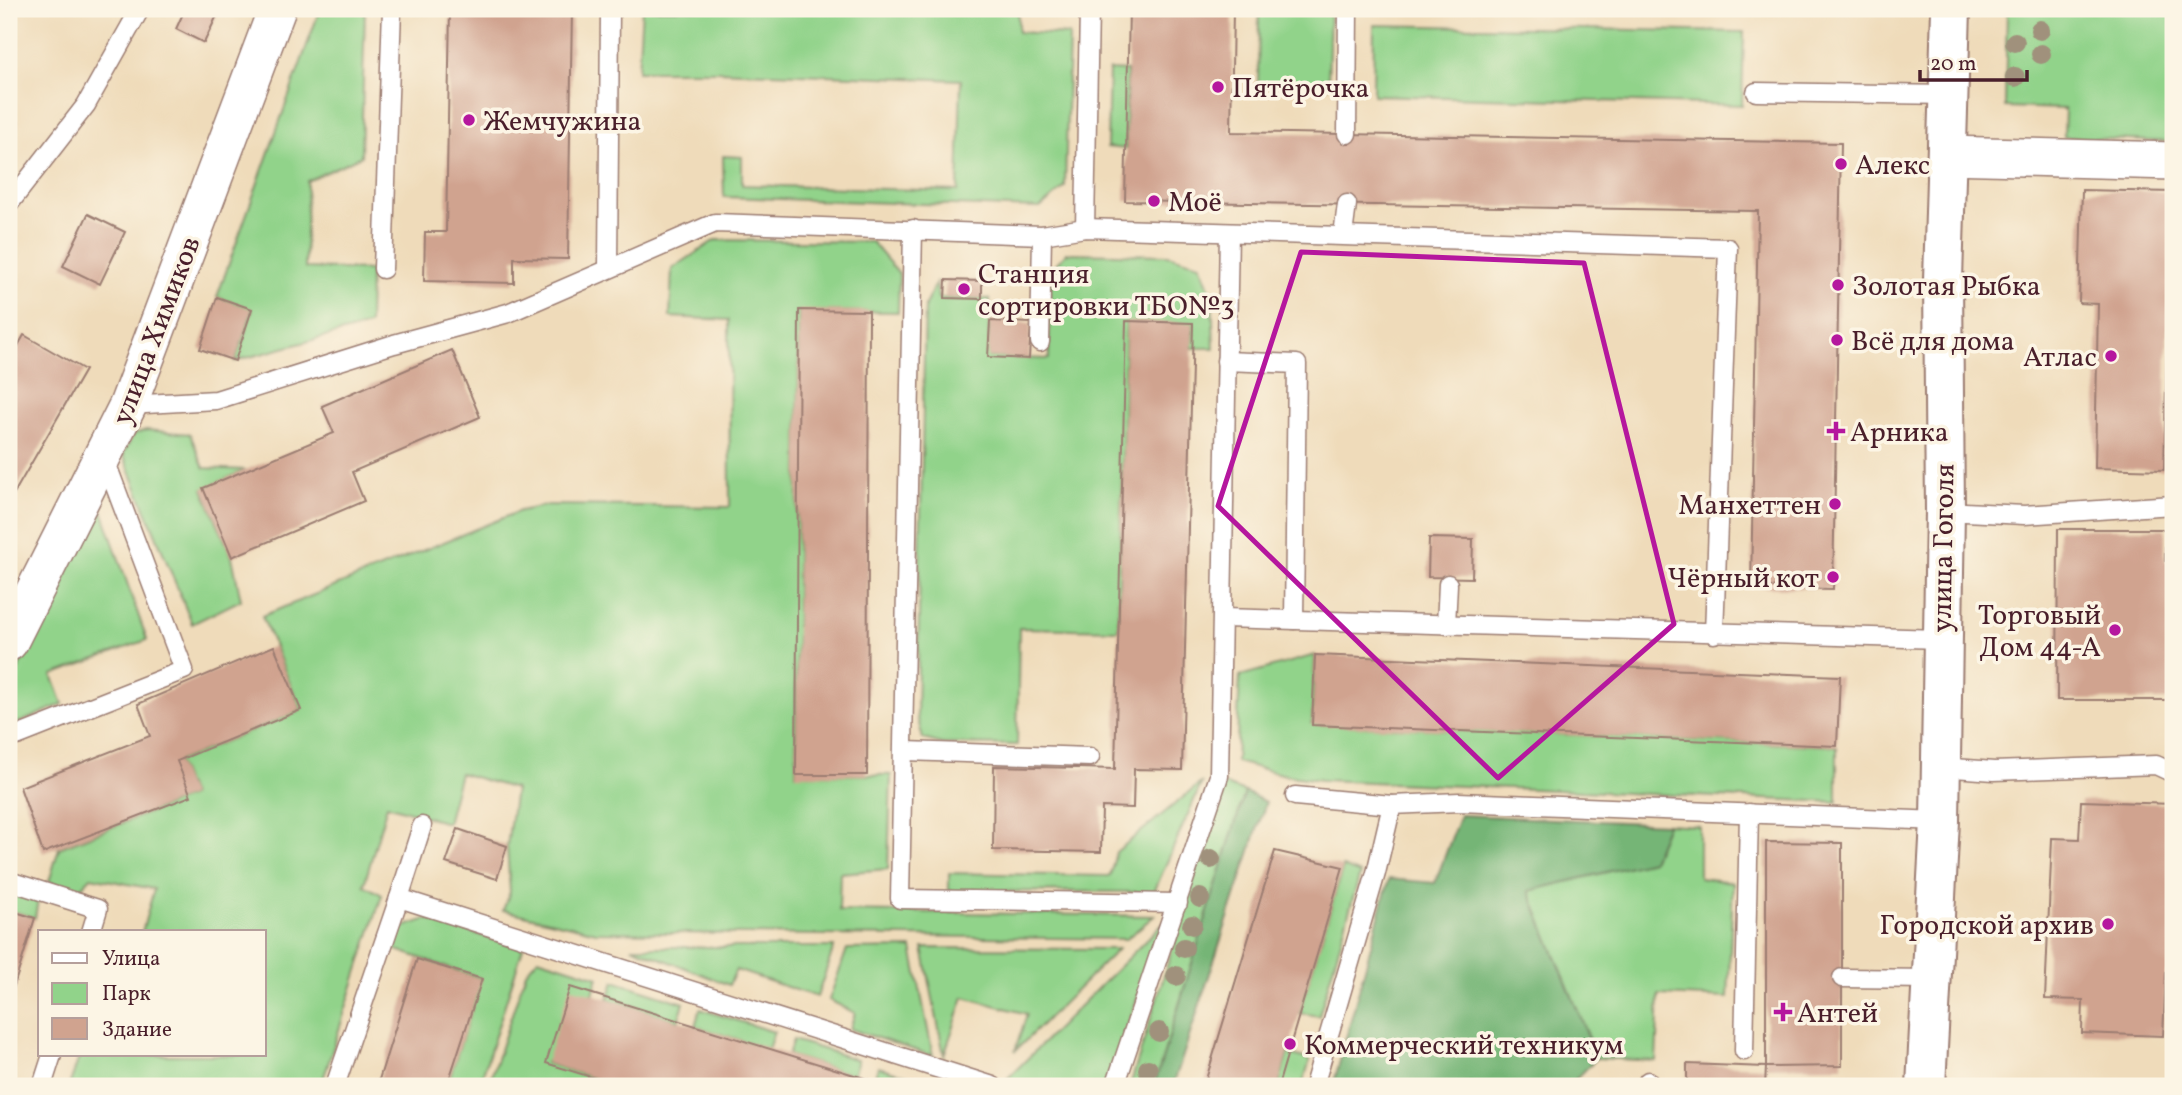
<svg xmlns="http://www.w3.org/2000/svg" width="2182" height="1095" font-family="Vollkorn,serif">
	<style>
		.green { fill: #91d38a; stroke: #6e795a; stroke-width: 2 }
		.forest { fill: #74b576; stroke: #5f6a50; stroke-width: 2 }
		.building { fill: #d0a38f }
		.lines { fill: none; stroke-linecap: round; stroke-linejoin: round }
		.lane-casing { stroke: #9c7d72; stroke-width: 21 }
		.street-casing { stroke: #9c7d72; stroke-width: 40 }
		.secondary-casing { stroke: #9c7d72; stroke-width: 42 }
		.lane { stroke: #fff; stroke-width: 18 }
		.street { stroke: #fff; stroke-width: 37 }
		.secondary { stroke: #fff; stroke-width: 38 }
		.tree { fill: #a0917b }
		.marked { fill: none; stroke: #b5179e; stroke-width: 5; stroke-linejoin: round }
		.poi-dot { fill: #b5179e; stroke: #fcf5e5; stroke-width: 2.5 }
		.labels { text-anchor: middle; stroke-width: 7; stroke-linejoin: round; paint-order: stroke }
		.poi-label { font-size: 28px; fill: #4a1f2b; stroke: #fcf5e5; text-anchor: start }
		.street-label { font-size: 28px; fill: #4a1f2b; stroke: #fcf5e5 }
	</style>
	<rect width="100%" height="100%" fill="#fcf5e5"/>
	<filter id="ink" filterUnits="userSpaceOnUse"><feTurbulence type="fractalNoise" baseFrequency=".0143" numOctaves="2"/><feDisplacementMap in="SourceGraphic" scale="14" xChannelSelector="R" yChannelSelector="G"/><feConvolveMatrix kernelMatrix="1 2 1 2 8 2 1 2 1" color-interpolation-filters="sRGB"/></filter>
	<filter id="wash" filterUnits="userSpaceOnUse"><feTurbulence type="fractalNoise" baseFrequency=".00686" numOctaves="4" result="noise"/><feDisplacementMap in="SourceGraphic" scale="28" xChannelSelector="R" yChannelSelector="G"/><feGaussianBlur stdDeviation="1.57" result="paint"/><feColorMatrix in="noise" values="0 0 0 0 0 0 0 0 0 0 0 0 0 0 0 0 0 1.4 0 .05"/><feComposite in="paint" operator="in"/></filter>
	<g filter="url(#wash)">
		<rect width="100%" height="100%" fill="#efdbba"/>
		<!-- green -->
		<g class="green">
			<path d="M320,9H365L361,156L307,181L305,268L370,270L369,325L235,361L252,310L217,297Z"/>
			<path d="M642,9H1018V32L1069,35L1065,187L1040,208L724,197L723,156L742,157V185L958,191L961,80L717,71H638Z"/>
			<path d="M1259,9H1330L1328,87L1258,86Z"/>
			<path d="M2007,9H2173V142L2064,137L2065,109L2005,107Z"/>
			<path d="M1374,25L1744,32L1742,105L1373,95Z"/>
			<path d="M1109,70L1127,71L1126,149L1107,147Z"/>
			<path d="M715,240L872,242L899,274L898,312L799,311L796,774L891,775L888,869L840,873L839,911L1154,916L1126,939L596,932L503,910L510,892L507,846L515,789L460,773L447,823L387,805L364,885L382,895L321,1086H69L80,1055H264V932H142L154,889L91,877L77,892L49,882L59,848L191,796L177,761L301,710L262,616L520,511L549,505L730,507L729,320L670,317L672,269Z"/>
			<path d="M1066,253L1168,255L1200,264L1212,295L1214,348H1192L1193,324L1126,322L1118,630L1019,628L1017,745L942,744L923,739L917,716L925,305L936,283L938,298L990,299L989,357L1049,359L1050,271Z"/>
			<path d="M146,430L190,434L204,468L246,470L203,489L232,557L241,600L192,624L123,454L134,434Z"/>
			<path d="M99,502L147,640L52,675L63,704L9,727V688Z"/>
			<path d="M1315,655L1312,724L1837,746V802L1322,780L1289,776L1236,762L1240,676Z"/>
			<path d="M1202,782L1154,892L949,891V873L1110,876L1116,852Z"/>
			<path d="M1223,784L1245,792L1154,1086H1130Z"/>
			<path d="M1667,824L1699,826V878L1733,882L1728,998L1659,995L1656,1061L1597,1058L1529,891L1652,861Z"/>
			<path d="M1343,867L1360,874L1319,1016L1299,1013Z"/>
			<path d="M9,891L38,900L35,918L9,910Z"/>
			<path d="M427,919L523,948L479,1086H447L481,979L388,947L395,930Z"/>
			<path d="M1165,921L1106,1086H1029L1007,1079Z"/>
			<path d="M632,947H834L817,997L736,970L729,985Z"/>
			<path d="M912,948L933,1056L850,1029L855,1013L829,1000L847,949Z"/>
			<path d="M923,948L1118,949L1015,1051L1027,1014L964,997L944,1055Z"/>
			<path d="M538,958L598,977L593,994L546,1063L620,1086H488L526,972Z"/>
			<path d="M614,981L684,1003L678,1021L608,999Z"/>
			<path d="M700,1009L774,1032L768,1049L695,1026Z"/>
			<path d="M793,1040L858,1060L853,1075L788,1055Z"/>
			<path d="M1288,1053L1310,1060L1302,1086H1278Z"/>
			<path d="M878,1067L926,1081L928,1086H888L873,1082Z"/>
		</g>
		<!-- forest -->
		<g class="forest">
			<path d="M1245,792L1266,802L1173,1086H1154Z"/>
			<path d="M1460,815L1667,824L1652,861L1529,891L1597,1058L1569,1086H1333L1389,879L1435,883Z"/>
		</g>
		<g id="blocks">
			<!-- building -->
			<g class="building">
				<path d="M185,9H220L204,43L176,29Z"/>
				<path d="M450,9H572L568,259L514,258V283L424,281L425,232H446Z"/>
				<path d="M1129,9H1233L1231,132L1841,143L1833,589L1751,587L1758,211L1125,201Z"/>
				<path d="M9,119L18,122L9,146Z"/>
				<path d="M2082,190L2173,192V306H2168L2164,470L2095,468L2098,304L2079,303Z"/>
				<path d="M88,214L125,232L100,284L63,266Z"/>
				<path d="M946,280L982,281V299L945,298Z"/>
				<path d="M217,297L252,309L235,361L200,349Z"/>
				<path d="M799,310L869,311L867,775H796Z"/>
				<path d="M990,321L1031,323L1029,359L988,357Z"/>
				<path d="M1126,321L1193,323L1182,770L1134,769L1133,808L1102,807L1101,852L993,850L994,766L1115,769Z"/>
				<path d="M24,335L85,370L9,502V362Z"/>
				<path d="M452,350L480,417L352,472L364,501L232,557L203,488L334,433L322,406Z"/>
				<path d="M2058,529H2165V561H2173V700H2057Z"/>
				<path d="M1429,538L1473,539L1472,578L1428,577Z"/>
				<path d="M274,646L301,710L177,761L191,796L43,853L20,787L150,736L138,704Z"/>
				<path d="M1315,655L1840,676L1837,746L1312,725Z"/>
				<path d="M2081,801L2173,804L2170,876H2173V973L2166,972L2163,1036L2082,1033L2083,1000L2045,999L2052,838L2079,839Z"/>
				<path d="M458,829L507,846L497,879L446,863Z"/>
				<path d="M1766,842L1842,843V1066L1766,1067Z"/>
				<path d="M1275,851L1343,867L1278,1086H1204Z"/>
				<path d="M9,910L35,918L9,1002Z"/>
				<path d="M417,959L482,979L447,1086H377Z"/>
				<path d="M570,987L864,1078L886,1086H620L546,1063Z"/>
				<path d="M1687,1064L1766,1067L1765,1086H1687Z"/>
			</g>
		</g>
	</g>
	<g filter="url(#ink)">
		<use href="#blocks" fill-opacity="0" stroke="#9c7d72" stroke-width="2"/>
		<g class="lines">
			<defs>
				<g id="lane">
					<path d="M1756,92L1950,95"/>
					<path d="M1347,134L1348,9"/>
					<path d="M9,204L86,105L140,9"/>
					<path d="M1085,228L1089,9"/>
					<path d="M913,229L900,899L1178,903"/>
					<path d="M1343,235L1347,204"/>
					<path d="M608,268L610,9"/>
					<path d="M383,269L392,9"/>
					<path d="M1040,342L1042,235"/>
					<path d="M1226,361L1297,364L1294,620"/>
					<path d="M128,405L216,400L394,344L508,313L715,223L1042,235L1085,228L1728,248L1714,634"/>
					<path d="M1945,511L2024,515L2173,505"/>
					<path d="M1224,618L1940,639"/>
					<path d="M1446,625L1448,584"/>
					<path d="M17,736L184,670L104,457"/>
					<path d="M905,751L1090,757"/>
					<path d="M1941,767L1994,771L2156,765L2173,773"/>
					<path d="M1295,796L1392,805L1459,802L1940,821"/>
					<path d="M9,881L98,909L91,932"/>
					<path d="M399,898L422,826"/>
					<path d="M1842,978L1932,979"/>
					<path d="M1744,1051L1749,813"/>
					<path d="M42,1086L52,1055"/>
					<path d="M335,1086L399,898L993,1086"/>
					<path d="M1115,1086L1219,776L1229,233"/>
					<path d="M1314,1086L1376,873L1392,805"/>
					<path d="M1648,1086V1081"/>
				</g>
				<g id="street">
					<path d="M1947,155L2173,161"/>
					<path d="M9,642L128,405L277,9"/>
				</g>
				<path id="secondary" d="M1926,1086L1940,821L1945,511L1943,280L1951,9"/>
			</defs>
			<!-- lane casing -->
			<use href="#lane" class="lane-casing"/>
			<!-- street casing -->
			<use href="#street" class="street-casing"/>
			<!-- secondary casing -->
			<use href="#secondary" class="secondary-casing"/>
			<!-- lane -->
			<use href="#lane" class="lane"/>
			<!-- street -->
			<use href="#street" class="street"/>
			<!-- secondary -->
			<use href="#secondary" class="secondary"/>
		</g>
		<!-- trees -->
		<g class="tree">
			<circle cx="2040" cy="30" r="10"/>
			<circle cx="2015" cy="42" r="10"/>
			<circle cx="2041" cy="54" r="10"/>
			<circle cx="2015" cy="77" r="10"/>
			<circle cx="1211" cy="859" r="10"/>
			<circle cx="1200" cy="898" r="10"/>
			<circle cx="1192" cy="925" r="10"/>
			<circle cx="1184" cy="948" r="10"/>
			<circle cx="1176" cy="976" r="10"/>
			<circle cx="1159" cy="1032" r="10"/>
			<circle cx="1148" cy="1069" r="10"/>
		</g>
	</g>
	<!-- marked area -->
	<path class="marked" d="M1301,252L1584,263L1674,624L1498,778L1218,506Z"/>
	<!-- markers -->
	<g class="poi-dot">
		<circle cx="1218" cy="87" r="7"/>
		<circle cx="469" cy="120" r="7"/>
		<circle cx="1841" cy="164" r="7"/>
		<circle cx="1154" cy="201" r="7"/>
		<circle cx="1838" cy="285" r="7"/>
		<circle cx="964" cy="289" r="7"/>
		<circle cx="1837" cy="340" r="7"/>
		<circle cx="2111" cy="356" r="7"/>
		<path d="M1832.5 420.5h7v7h7v7h-7v7h-7v-7h-7v-7h7z"/>
		<circle cx="1835" cy="504" r="7"/>
		<circle cx="1833" cy="577" r="7"/>
		<circle cx="2115" cy="630" r="7"/>
		<circle cx="2108" cy="924" r="7"/>
		<path d="M1779.5 1001.5h7v7h7v7h-7v7h-7v-7h-7v-7h7z"/>
		<circle cx="1290" cy="1044" r="7"/>
	</g>
	<g class="labels">
		<!-- poi labels -->
		<g class="poi-label">
			<text x="1232" y="97">Пятёрочка</text>
			<text x="483" y="130">Жемчужина</text>
			<text x="1855" y="174">Алекс</text>
			<text x="1168" y="211">Моё</text>
			<text x="978" y="283">Станция<tspan x="978" dy="32">сортировки ТБО№3</tspan></text>
			<text x="1852" y="295">Золотая Рыбка</text>
			<text x="1851" y="350">Всё для дома</text>
			<text x="2097" y="366" text-anchor="end">Атлас</text>
			<text x="1850" y="441">Арника</text>
			<text x="1821" y="514" text-anchor="end">Манхеттен</text>
			<text x="1819" y="587" text-anchor="end">Чёрный кот</text>
			<text x="2101" y="624" text-anchor="end">Торговый<tspan x="2101" dy="32">Дом 44-А</tspan></text>
			<text x="2094" y="934" text-anchor="end">Городской архив</text>
			<text x="1797" y="1022">Антей</text>
			<text x="1304" y="1054">Коммерческий техникум</text>
		</g>
		<!-- street labels -->
		<g class="street-label">
			<text transform="translate(155 330) rotate(-69)" y="10">улица Химиков</text>
			<text transform="translate(1942 548) rotate(-89)" y="10">улица Гоголя</text>
		</g>
	</g>
	<!-- margin -->
	<rect width="2182" height="1095" fill="none" stroke="#fcf5e5" stroke-width="35"/>
	<!-- legend -->
	<rect x="38" y="930" width="228" height="126" fill="#fcf5e5" stroke="#b59f9b" stroke-width="2"/>
	<rect x="52" y="953" width="35" height="10" fill="#ffffff" stroke="#b59f9b" stroke-width="2"/>
	<text x="102" y="965" font-size="21" fill="#4a1f2b">Улица</text>
	<rect x="52" y="983" width="35" height="21" fill="#91d38a" stroke="#b59f9b" stroke-width="2"/>
	<text x="102" y="1000" font-size="21" fill="#4a1f2b">Парк</text>
	<rect x="52" y="1018" width="35" height="21" fill="#d0a38f" stroke="#b59f9b" stroke-width="2"/>
	<text x="102" y="1036" font-size="21" fill="#4a1f2b">Здание</text>
	<!-- scale -->
	<path d="M1920 70v10h107v-10" fill="none" stroke="#4a1f2b" stroke-width="3.5"/>
	<text x="1930" y="70" font-size="21" fill="#4a1f2b" stroke="#fcf5e5" stroke-width="5" paint-order="stroke">20 m</text>
</svg>
